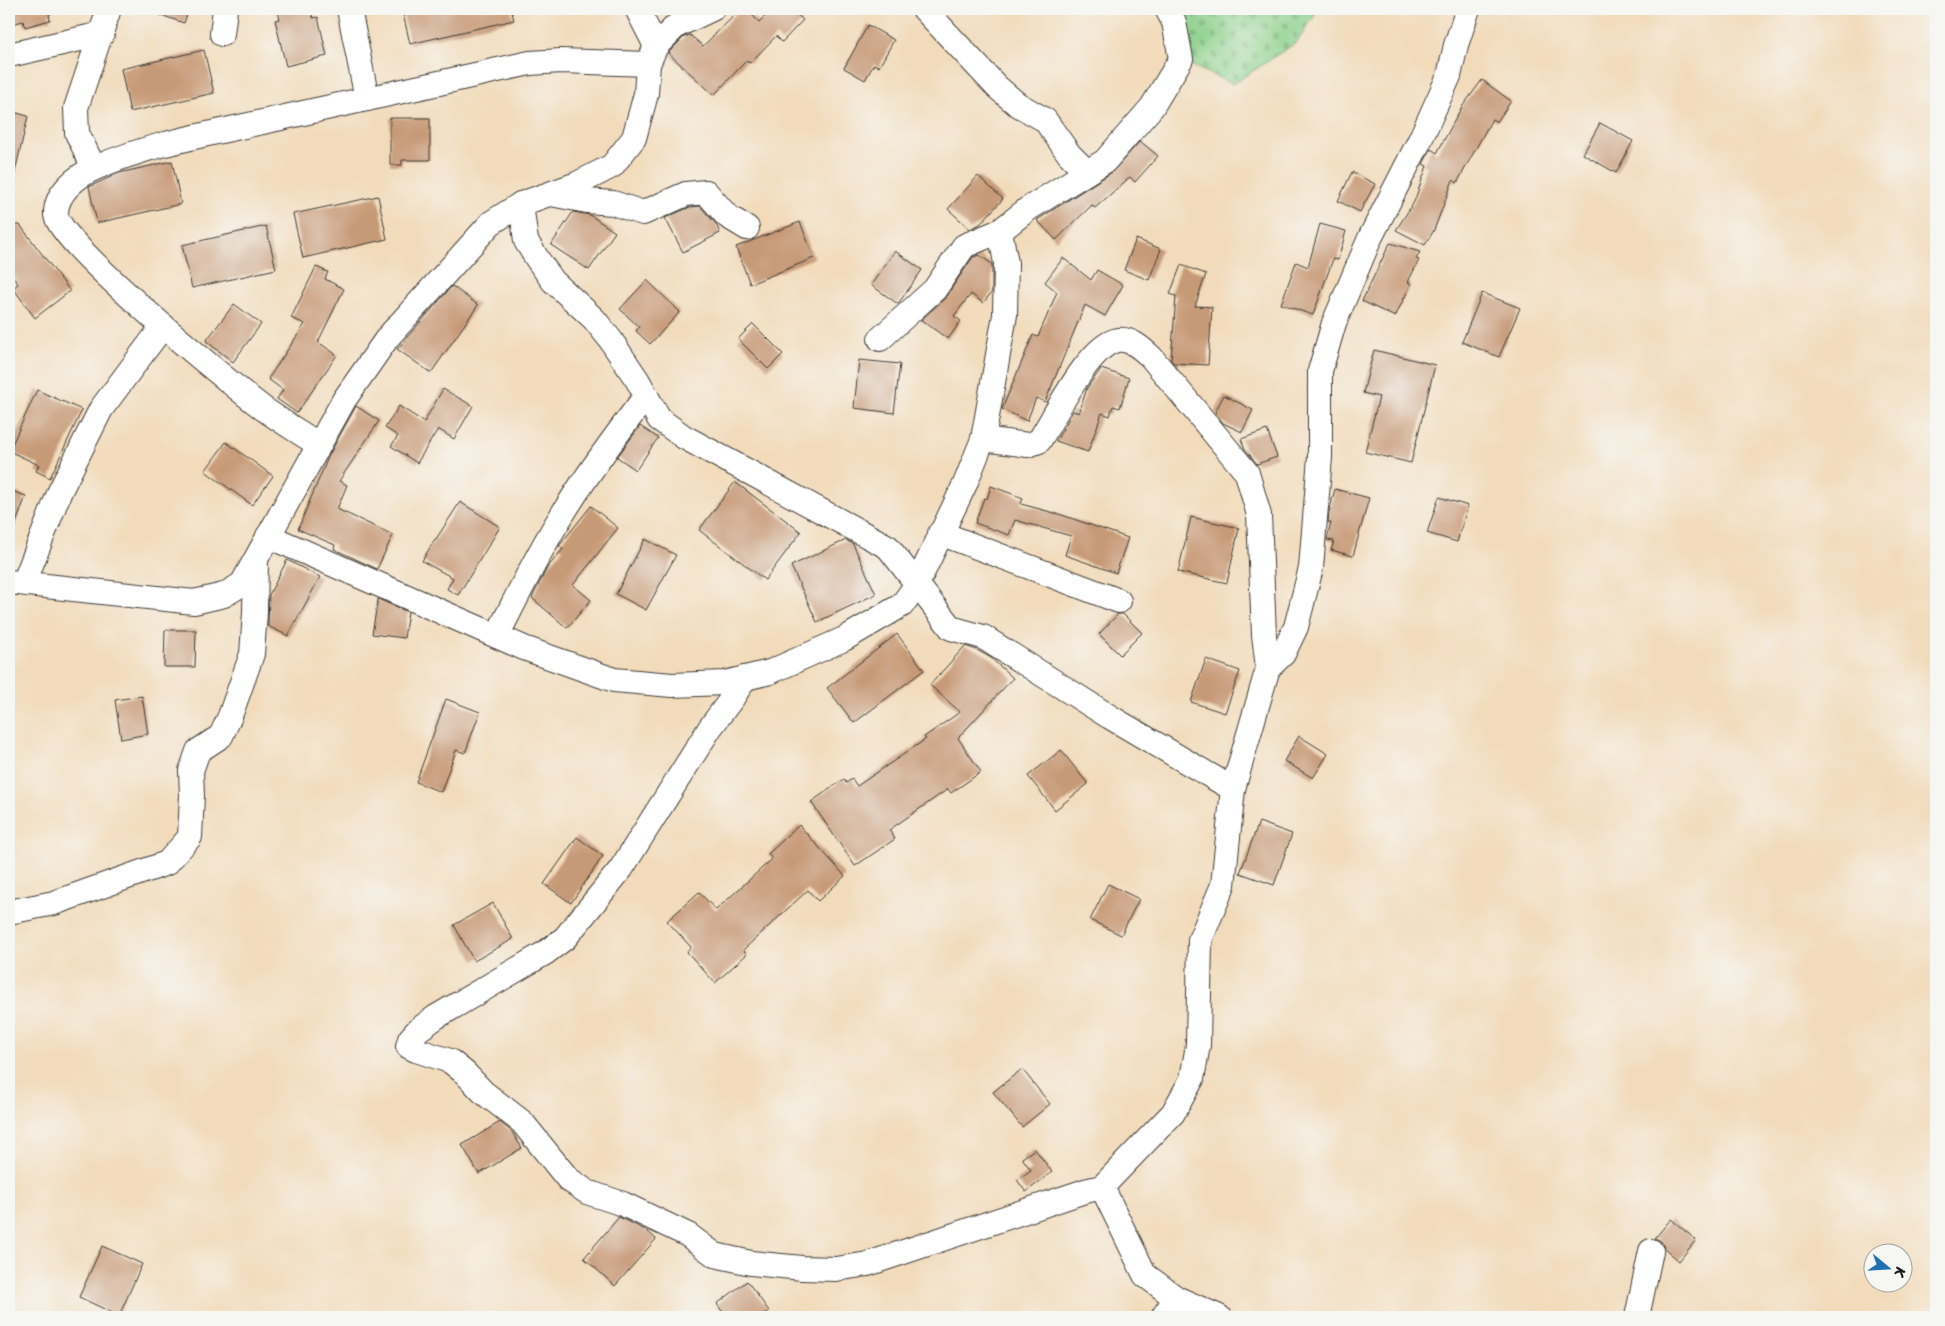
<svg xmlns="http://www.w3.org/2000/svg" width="1945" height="1326" font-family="Sriracha,sans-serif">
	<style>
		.cemetery { fill: url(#cemetery-stones); stroke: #547653 }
		.building { fill: #c79a77 }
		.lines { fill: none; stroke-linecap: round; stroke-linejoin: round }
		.minor-casing { stroke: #3c3934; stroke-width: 26 }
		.minor { stroke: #fff; stroke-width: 24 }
	</style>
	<defs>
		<pattern id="cemetery-stones" width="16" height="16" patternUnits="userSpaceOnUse" patternTransform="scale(1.25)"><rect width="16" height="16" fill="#8bd08a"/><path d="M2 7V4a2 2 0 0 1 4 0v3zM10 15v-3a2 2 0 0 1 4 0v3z" fill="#77b276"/></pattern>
	</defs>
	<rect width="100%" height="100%" fill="#f6f6f2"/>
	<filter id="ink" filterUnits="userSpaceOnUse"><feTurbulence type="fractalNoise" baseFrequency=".02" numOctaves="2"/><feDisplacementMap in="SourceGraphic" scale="10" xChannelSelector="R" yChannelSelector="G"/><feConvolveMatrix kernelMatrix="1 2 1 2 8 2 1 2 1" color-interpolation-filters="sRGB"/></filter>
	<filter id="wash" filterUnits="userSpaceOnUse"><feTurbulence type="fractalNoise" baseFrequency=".0096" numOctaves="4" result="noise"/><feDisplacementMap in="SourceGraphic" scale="20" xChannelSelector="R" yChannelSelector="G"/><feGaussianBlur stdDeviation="1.12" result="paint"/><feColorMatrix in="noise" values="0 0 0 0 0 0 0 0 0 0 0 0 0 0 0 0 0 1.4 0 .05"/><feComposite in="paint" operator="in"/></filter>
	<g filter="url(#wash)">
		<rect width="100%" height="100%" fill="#f2dbbb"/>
		<!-- cemetery -->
		<path class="cemetery" d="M1175,9H1319L1297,42L1233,84L1192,66L1189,43Z"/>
		<g id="blocks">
			<!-- building -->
			<g class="building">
				<path d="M9,9H52V13L49,14L50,20L25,27L23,21L9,25Z"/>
				<path d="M150,9H189L184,23L149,11Z"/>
				<path d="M277,9H311L313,18L318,17L327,56L286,66L275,20L280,19Z"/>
				<path d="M402,9H511L514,20L410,44Z"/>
				<path d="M741,9H746L759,22L772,9H791L803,20L782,42L776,36L750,63L747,60L714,95L668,53L684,37L690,35L703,46Z"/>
				<path d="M868,25L894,40L879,67L874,64L865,80L844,68Z"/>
				<path d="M204,50L214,93L130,112L121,69Z"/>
				<path d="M1482,80L1511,101L1497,122L1492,119L1457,183L1453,180L1434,230L1425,245L1396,230L1414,202L1427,166L1423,164L1431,149L1437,153L1462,107Z"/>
				<path d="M9,111L28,116L14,176H9Z"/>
				<path d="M390,118H430V160H402V165H390Z"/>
				<path d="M1600,123L1633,141L1616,173L1583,154Z"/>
				<path d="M1140,141L1158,156L1135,182L1130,177L1095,208L1092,205L1056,240L1037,220L1112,172Z"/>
				<path d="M172,161L181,204L97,223L89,187L119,173Z"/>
				<path d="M1352,172L1375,184L1360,212L1338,201Z"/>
				<path d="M978,176L1003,199L980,224L970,229L948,209Z"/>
				<path d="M378,196L387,239L303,258L293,214Z"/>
				<path d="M700,206L716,224L720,233L683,252L665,218L690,207Z"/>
				<path d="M573,212L590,215L615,232L589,270L551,245Z"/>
				<path d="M800,222L814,258L750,284L736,247Z"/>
				<path d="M1320,224L1346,231L1338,260L1333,259L1313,315L1281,304L1296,262L1308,267Z"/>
				<path d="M15,225H20L70,291L35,318L13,288L18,284L9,271V230Z"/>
				<path d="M266,226L276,269L192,288L182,245Z"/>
				<path d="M1136,239L1161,249L1149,280L1124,270Z"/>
				<path d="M1390,243L1420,252L1416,259L1419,260L1408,282L1411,284L1395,317L1362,301Z"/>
				<path d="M895,251L922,270L898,304L871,285Z"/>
				<path d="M979,255L992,264V292L983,303L971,294L954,316L961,321L948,339L921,320L944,299L973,257Z"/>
				<path d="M1063,258L1091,280L1097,270L1123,285L1105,316L1085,305L1045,402L1036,398L1027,421L1002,409L1033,335L1038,337L1057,292L1045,282Z"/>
				<path d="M1181,265L1206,274L1195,306L1212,307L1208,365L1173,363L1171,360L1176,296L1170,294Z"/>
				<path d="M316,267L328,272L325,279L344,289L318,342L337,355L297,413L277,399L283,390L268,379L305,324L291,318Z"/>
				<path d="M647,280L680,312L650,344L636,331L639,327L620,309Z"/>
				<path d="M452,286L478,305L431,373L397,349Z"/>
				<path d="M1482,293L1520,308L1499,357L1462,342Z"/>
				<path d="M234,304L261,324L233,362L206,341Z"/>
				<path d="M753,324L783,354L768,369L738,339Z"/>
				<path d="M1374,350L1435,365L1411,463L1365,452L1379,397L1363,393Z"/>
				<path d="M859,360L900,364L894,413L854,408Z"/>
				<path d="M1101,369L1129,378L1120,408L1113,406L1110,416L1102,413L1088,452L1056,441L1073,411L1079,413L1087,388Z"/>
				<path d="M443,389L473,406L454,439L438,429L417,463L391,446L398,436L385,428L399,406L424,422Z"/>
				<path d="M37,390L82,410L50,478L36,471L39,465L9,451Z"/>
				<path d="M1224,395L1253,410L1242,432L1223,423L1215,412Z"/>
				<path d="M356,406L379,421L339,481L347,485L337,509L393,535L377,569L334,549L335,545L298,529L329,455Z"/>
				<path d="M640,426L658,438L636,470L617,457Z"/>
				<path d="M1267,430L1277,457L1257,464L1245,449L1241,439Z"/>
				<path d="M226,442L273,476L252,505L205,471Z"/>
				<path d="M735,482L801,532L765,580L699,530Z"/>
				<path d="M991,486L1023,498L1021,504L1062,515L1128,538L1116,573L1065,555L1071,536L1015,520L1009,535L975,523L984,498L987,499Z"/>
				<path d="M1335,489L1369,498L1353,556L1331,550L1334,541L1327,540L1331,523H1328L1329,512Z"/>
				<path d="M9,490L26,496L10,539H9Z"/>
				<path d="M1439,497L1468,506L1457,542L1427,533Z"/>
				<path d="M460,502L500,527L458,595L447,589L453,578L422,561L435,539H436Z"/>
				<path d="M591,506L618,528L573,585L591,600L567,628L532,598L547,568L563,549L559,546Z"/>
				<path d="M1191,517L1239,528L1227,583L1178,572Z"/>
				<path d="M645,539L676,555L646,610L616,594Z"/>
				<path d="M846,540L853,544L876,594L817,622L791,566Z"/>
				<path d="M287,560L320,577L288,636L268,626L269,595Z"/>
				<path d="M378,599L408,612L404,638L372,634Z"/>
				<path d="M1118,614H1123L1142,633L1120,655L1099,634Z"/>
				<path d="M165,630H196L195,667H164Z"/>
				<path d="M897,634L924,670L854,723L827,688Z"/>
				<path d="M965,646L977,650L991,658L1013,678L958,738L981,772L951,793L948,789L889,830L895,839L855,866L811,802L844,779L846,783L852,779L857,786L926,739L924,737L960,712L930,685Z"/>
				<path d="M1206,659L1240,671L1225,713L1191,702Z"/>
				<path d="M142,696L148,734L121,739L115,700Z"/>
				<path d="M446,699L480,712L465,753L456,750L441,792L416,782Z"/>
				<path d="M1299,736L1328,754L1313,778L1284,761Z"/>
				<path d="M1061,750L1088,784L1055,810L1028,776Z"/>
				<path d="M1259,822L1292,834L1274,885L1240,873Z"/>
				<path d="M799,825L845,876L818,901L808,890L743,950L747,954L715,983L687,952L691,947L667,921L699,892L716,910L772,859L768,854Z"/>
				<path d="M577,837L603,856L571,903L544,884Z"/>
				<path d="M1108,884L1139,899L1121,935L1090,920Z"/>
				<path d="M493,903L513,939L474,961L454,925Z"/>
				<path d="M1022,1069L1050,1104L1022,1127L993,1092Z"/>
				<path d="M500,1122L512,1132L522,1148L479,1174L462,1145Z"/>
				<path d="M1035,1149L1052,1172L1026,1192L1017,1180L1031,1170L1022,1158Z"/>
				<path d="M619,1217L647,1231L656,1239L615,1286L584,1258Z"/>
				<path d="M1671,1219L1696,1240L1679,1261L1664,1248L1661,1241L1655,1238Z"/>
				<path d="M102,1246L142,1264L119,1316L79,1297Z"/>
				<path d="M747,1281L769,1311L760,1317H726L717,1304Z"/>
			</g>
		</g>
	</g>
	<g filter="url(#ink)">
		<use href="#blocks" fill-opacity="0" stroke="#3c3934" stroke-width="1"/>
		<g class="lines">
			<defs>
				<g id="minor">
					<path d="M349,9L367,99"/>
					<path d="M637,9L656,46"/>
					<path d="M924,9L997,87L1017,104L1045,120L1069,154L1087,172"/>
					<path d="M222,34L225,9"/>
					<path d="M9,55L102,34"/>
					<path d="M94,168L77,133L76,108L109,9"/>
					<path d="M551,194L587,201L613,203L643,213L686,194L706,192L727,216L747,228"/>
					<path d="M521,204L526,241L538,260L553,281L594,319L610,339L638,381L659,419L684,437L888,547L951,628L983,637L1110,717L1233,789"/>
					<path d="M880,339L935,289L964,246L1000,231L1028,209L1105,161L1152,107L1181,59L1174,22L1167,9"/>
					<path d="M319,445C301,433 282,422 264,409C233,386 58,243 56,215C55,193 77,176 95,168C149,144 209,134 267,121C354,102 442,82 530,63L561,61L648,64"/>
					<path d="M940,533L1119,601"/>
					<path d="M268,536L524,648L614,680L672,685L725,683L770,672L844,639L902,605L917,584L965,484L983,439L1005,315L1006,263L1000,231"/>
					<path d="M9,582L194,602L224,595L242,584L344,400L388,337L491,223L521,204L577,184L612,166L634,138L646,94L648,64L656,46L676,26L712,9"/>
					<path d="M24,583L60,491L101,409L163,326"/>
					<path d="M497,636C518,595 537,554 562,515C587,474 616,435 646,396"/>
					<path d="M1268,668L1283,654L1296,627L1311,568L1320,457V371L1334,323L1370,238L1420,140L1449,76L1456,45L1468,9"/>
					<path d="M745,678L733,697L710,728L621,869L565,938L545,953L436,1017L418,1030L410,1039L408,1046L416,1050L450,1061L465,1073L483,1092L522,1122L568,1179L587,1192L623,1204L688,1235L715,1255L751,1263L802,1268L836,1269L868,1264L1085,1191L1102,1187L1173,1113L1192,1079L1198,1045L1200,940L1223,885L1233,789L1268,668L1264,635L1259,515L1247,473L1151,357C1142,349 1131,338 1118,340C1089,344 1055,417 1039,441L1028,445L983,439"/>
					<path d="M9,912L54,903L167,863L190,837L192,795L191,771L198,751L221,736L230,716L252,654L255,612L256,561"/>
					<path d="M1102,1187L1145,1275L1176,1298L1219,1317"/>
					<path d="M1163,1317L1176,1298"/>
					<path d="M1637,1317L1651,1251"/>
				</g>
			</defs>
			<!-- minor casing -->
			<use href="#minor" class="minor-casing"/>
			<!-- minor -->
			<use href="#minor" class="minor"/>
		</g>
	</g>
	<!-- margin -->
	<rect width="1945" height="1326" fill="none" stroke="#f6f6f2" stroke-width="30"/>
	<!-- north arrow -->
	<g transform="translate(1888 1268) rotate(108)"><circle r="24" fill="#f6f6f2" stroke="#9f9f9c"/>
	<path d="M0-4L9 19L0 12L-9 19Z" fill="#1f6fb2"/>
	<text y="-8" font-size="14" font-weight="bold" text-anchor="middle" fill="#1c1c1c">K</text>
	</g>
</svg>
